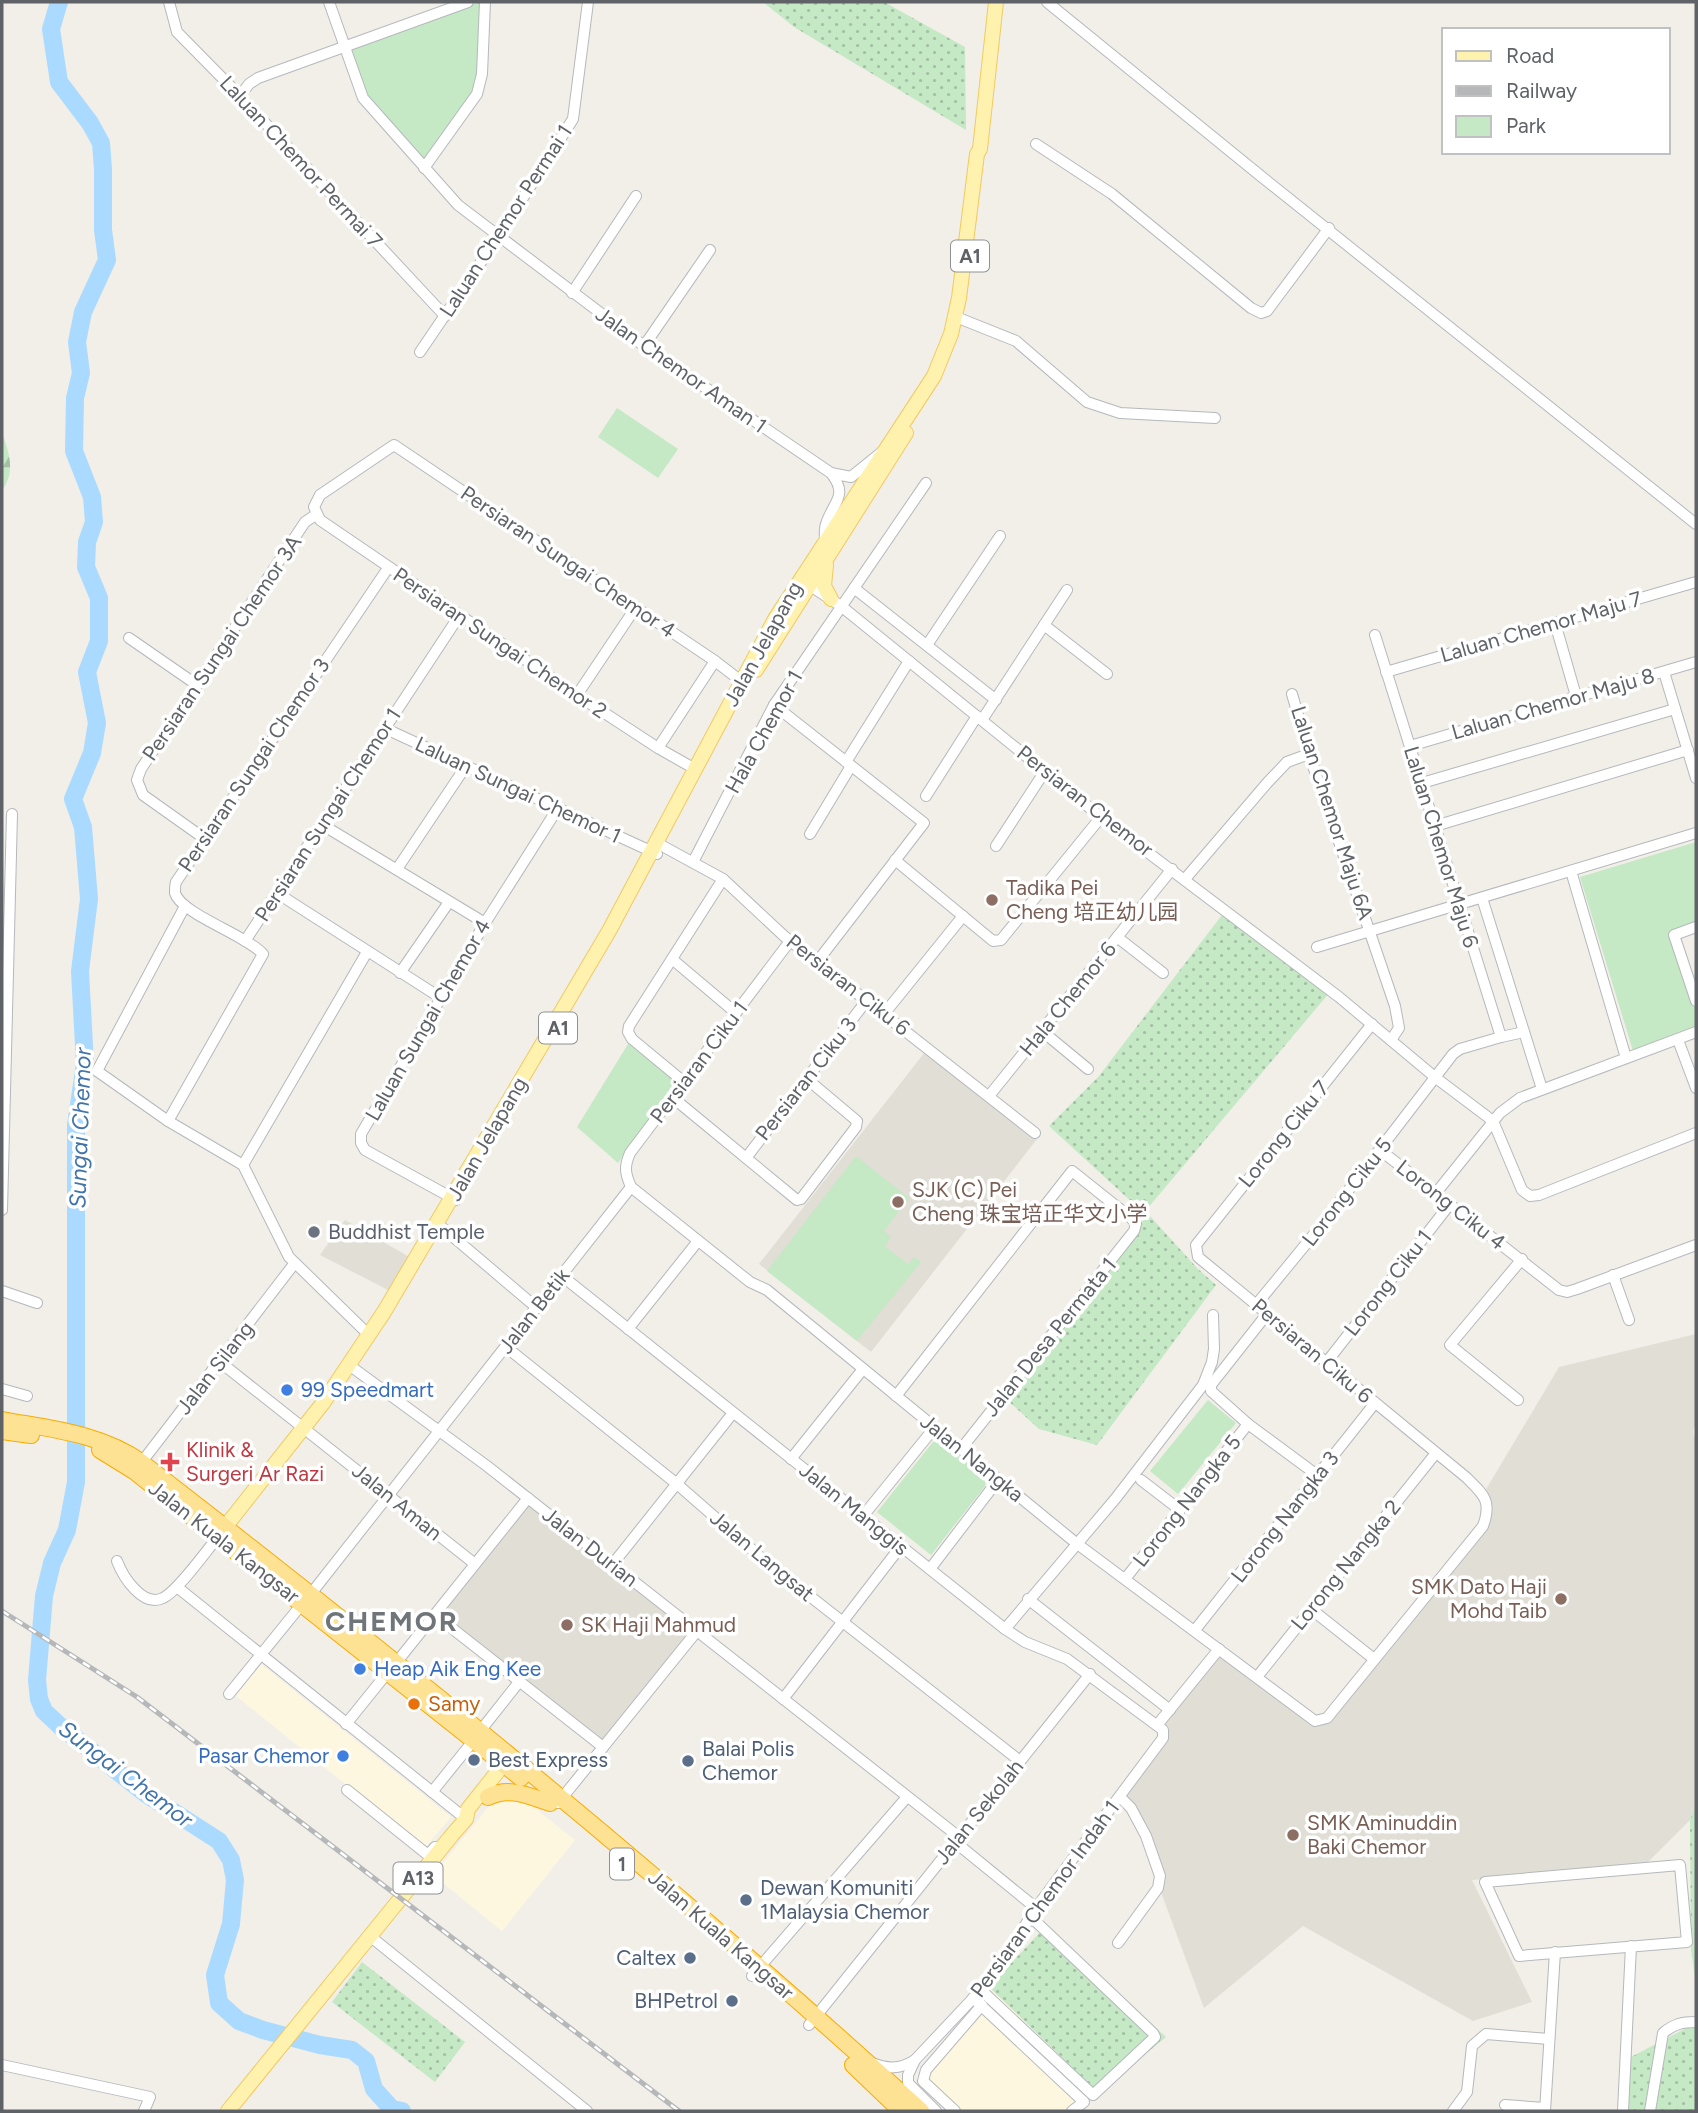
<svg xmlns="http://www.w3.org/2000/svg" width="1698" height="2113" font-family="Figtree,'Noto Sans SC',sans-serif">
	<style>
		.commercial { fill: #fef7e0 }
		.education { fill: #e1ded6 }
		.grass { fill: url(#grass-dots) }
		.forest { fill: url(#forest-firs) }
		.park { fill: #c5e8c5 }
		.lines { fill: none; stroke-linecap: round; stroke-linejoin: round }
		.river { stroke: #aadaff; stroke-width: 18 }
		.minor-casing { stroke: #b5b8bc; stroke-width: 12 }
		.major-casing { stroke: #f2c960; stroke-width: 16 }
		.highway-casing { stroke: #f9ab00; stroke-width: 18 }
		.minor { stroke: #fff; stroke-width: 10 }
		.major { stroke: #fff2af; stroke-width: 14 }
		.highway { stroke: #fde293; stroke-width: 16 }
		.rail-casing { stroke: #b6b7b8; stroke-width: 5 }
		.rail { stroke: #fff; stroke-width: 2.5; stroke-dasharray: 8; stroke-linecap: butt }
		.education-dot { fill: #8d6e63; stroke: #fff; stroke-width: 2.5 }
		.worship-dot { fill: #6b7280; stroke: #fff; stroke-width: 2.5 }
		.shop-dot { fill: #3f7fe0; stroke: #fff; stroke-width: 2.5 }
		.health-dot { fill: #e0444e; stroke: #fff; stroke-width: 2.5 }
		.food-dot { fill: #e8710a; stroke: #fff; stroke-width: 2.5 }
		.service-dot { fill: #5c6f8a; stroke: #fff; stroke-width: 2.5 }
		.labels { text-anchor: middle; stroke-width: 7; stroke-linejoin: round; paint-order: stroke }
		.shield { fill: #fff; stroke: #8f9295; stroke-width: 2 }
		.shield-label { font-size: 19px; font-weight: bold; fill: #5f6368 }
		.street-label { font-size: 21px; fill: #5f6368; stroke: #fff }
		.education-label { font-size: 21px; fill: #785e54; stroke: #fff; text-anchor: start }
		.worship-label { font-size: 21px; fill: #5b616d; stroke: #fff; text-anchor: start }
		.shop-label { font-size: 21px; fill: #366cbe; stroke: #fff; text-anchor: start }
		.health-label { font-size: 21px; fill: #be3a42; stroke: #fff; text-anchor: start }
		.food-label { font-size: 21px; fill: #c56008; stroke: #fff; text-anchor: start }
		.service-label { font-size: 21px; fill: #4e5e75; stroke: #fff; text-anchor: start }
		.water-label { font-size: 23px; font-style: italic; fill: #4174aa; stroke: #fff }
		.district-label { font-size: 28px; font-weight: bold; letter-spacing: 2px; fill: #70757a; stroke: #fff }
	</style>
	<defs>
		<pattern id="grass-dots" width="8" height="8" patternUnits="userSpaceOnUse" patternTransform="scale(1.75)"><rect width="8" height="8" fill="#c5e8c5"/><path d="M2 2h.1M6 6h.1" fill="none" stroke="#a3c0a4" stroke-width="1.8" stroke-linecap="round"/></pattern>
		<pattern id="forest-firs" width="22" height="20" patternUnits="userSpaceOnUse" patternTransform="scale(1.75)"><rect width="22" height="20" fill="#c5e8c5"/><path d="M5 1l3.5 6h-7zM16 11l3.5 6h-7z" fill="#a3c0a4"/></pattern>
	</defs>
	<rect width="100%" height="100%" fill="#f1efe8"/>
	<!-- commercial -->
	<g class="commercial">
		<path d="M261,1664L451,1817L425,1848L236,1696Z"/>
		<path d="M499,1794L532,1806L575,1840L502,1931L433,1875Z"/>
		<path d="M989,1987L1099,2093L1077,2111H947L918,2084L917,2076Z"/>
	</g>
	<!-- education -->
	<g class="education">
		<path d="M925,1052L1037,1139L871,1352L759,1264Z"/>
		<path d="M345,1220L413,1259L392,1292L320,1255Z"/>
		<path d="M1696,1334V1420L1693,1432L1696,1443V1805L1690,1820L1646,1864L1472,1880L1532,2002L1473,2021L1303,1926L1204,2008L1123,1790L1164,1739L1159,1724L1219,1649L1320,1721L1478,1537L1482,1496L1559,1367Z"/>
		<path d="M528,1498L699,1636L606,1752L435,1615Z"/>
	</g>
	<!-- grass -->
	<g class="grass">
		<path d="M763,2H884L965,47L966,130L794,27Z"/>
		<path d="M1225,911L1330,992L1147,1209L1148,1214L1146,1215L1049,1126L1099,1076Z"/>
		<path d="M1149,1215L1197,1268L1216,1285L1097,1445L1039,1429L1004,1397L1136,1228Z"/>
		<path d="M1696,1805V1984L1691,1950L1690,1820Z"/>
		<path d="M1046,1926L1166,2037L1099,2093L989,1987Z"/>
		<path d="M362,1962L465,2042L435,2082L332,2002Z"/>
		<path d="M1696,2023V2111H1626L1629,2058Z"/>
	</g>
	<!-- forest -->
	<path class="forest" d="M2,433C9,452 16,472 2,490Z"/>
	<!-- park -->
	<g class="park">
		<path d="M480,2L477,93L424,169L361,101L344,50Z"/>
		<path d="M617,408L678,449L658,478L598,437Z"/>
		<path d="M1696,842V923L1671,932L1696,1008V1030L1633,1051L1580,877Z"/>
		<path d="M630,1041L675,1082L618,1163L577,1127Z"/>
		<path d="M856,1156L909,1198L884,1231L891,1237L885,1246L908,1264L914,1257L921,1262L857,1341L767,1271Z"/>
		<path d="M1208,1400L1236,1423L1178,1494L1150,1471Z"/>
		<path d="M933,1442H942L986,1477L985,1486L931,1555L877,1512Z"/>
	</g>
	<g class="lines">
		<!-- river -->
		<path class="river" d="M59,2L51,29L59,82L90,123L101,143L103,169V230L107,260L83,312L77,342L81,373L75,398L74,451L92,497L94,522L87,542L86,567L99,598V641L87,672L97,723L92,753L73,799L83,827L89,899L80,971L85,1064L76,1125V1482L67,1530L52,1563L44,1596L37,1680L39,1699L44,1711L60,1726L146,1794L219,1841L231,1860L235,1880L231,1924L215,1975L219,2003L239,2021L263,2030L320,2045L352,2050L366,2061L374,2089L392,2109L402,2111"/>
		<defs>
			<g id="minor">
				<path d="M169,2L177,32L240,96L445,316"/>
				<path d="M329,2L363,98L458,205L644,346L831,473C849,496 833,502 826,524C824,529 825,535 825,541"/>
				<path d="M1047,2L1262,177L1696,524"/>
				<path d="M240,96L249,84L258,78L468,2"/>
				<path d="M1036,144L1112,194L1251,308L1261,313L1267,311L1329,228"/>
				<path d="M424,168L477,94L482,74L485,2"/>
				<path d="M572,293L636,196"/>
				<path d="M961,319L1016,341L1087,402L1120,413L1215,418"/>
				<path d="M644,346L710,250"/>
				<path d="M420,352L498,237L573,119L588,2"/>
				<path d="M831,473L851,477L882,452"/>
				<path d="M809,585L841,606L1101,817L1339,997L1436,1078L1493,1121L1522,1190L1530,1196L1539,1195L1696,1133"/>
				<path d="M854,588L996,700"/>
				<path d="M1555,623L1576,696"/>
				<path d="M1044,625L1107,674"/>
				<path d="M1375,635L1501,1037L1524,1032"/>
				<path d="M129,638L197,685"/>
				<path d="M927,645L1000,536"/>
				<path d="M1386,672L1696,582"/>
				<path d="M1664,672L1696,778"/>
				<path d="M1292,694L1309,754L1395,1006L1399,1028L1391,1040"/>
				<path d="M577,695L636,607"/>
				<path d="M774,705L924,823L817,962"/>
				<path d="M982,720L1067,590"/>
				<path d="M384,728L657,854"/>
				<path d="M1410,746L1696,662"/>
				<path d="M658,748L715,661"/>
				<path d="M846,762L909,661"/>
				<path d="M695,769L658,748L577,695L320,520L314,507L320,495L394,445L715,661L741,681"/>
				<path d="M1422,783L1675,709"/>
				<path d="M926,796L977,716"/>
				<path d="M321,824L485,923"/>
				<path d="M1435,826L1688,750"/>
				<path d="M810,834L851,766"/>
				<path d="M205,839L143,795L137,780L141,769L305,522L317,514"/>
				<path d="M657,843L723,879L784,936L1035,1133"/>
				<path d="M996,846L1045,771"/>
				<path d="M895,860L993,941L1001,940L1101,817"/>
				<path d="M693,862L774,705L926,483"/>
				<path d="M397,869L466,766"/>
				<path d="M1571,871L1626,1058"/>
				<path d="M1185,879L1268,782L1287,762L1309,754"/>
				<path d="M277,893L441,998"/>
				<path d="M1482,898L1542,1089"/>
				<path d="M185,906L97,1071L168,1121L243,1165L289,1257L369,1335"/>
				<path d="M1696,927L1674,935L1696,1001"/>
				<path d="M1117,937L1163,973"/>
				<path d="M245,941L459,616"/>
				<path d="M790,941L630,1153C624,1167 625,1173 631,1187L750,1282L767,1290L1076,1543L1315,1721L1327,1718L1483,1526C1492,1501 1484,1495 1467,1478L1198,1257L1196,1245L1372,1024"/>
				<path d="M1317,947L1696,833"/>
				<path d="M672,959L736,1013"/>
				<path d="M400,973L449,902"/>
				<path d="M884,1014L963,916"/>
				<path d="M1042,1031L1088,1069"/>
				<path d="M1678,1040L1696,1088"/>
				<path d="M684,1082L632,1039L628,1032L629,1026L723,879"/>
				<path d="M989,1096L1172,869"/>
				<path d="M672,1097L797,1200L801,1199L856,1127L857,1121L807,1079"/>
				<path d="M168,1121L263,954C246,935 181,914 175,893C175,891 175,885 176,882L388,568"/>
				<path d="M1380,1150L1559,1290L1567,1292L1577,1289L1696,1245"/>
				<path d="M746,1158L867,1000"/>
				<path d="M243,1165L367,952"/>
				<path d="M1436,1193L1500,1113L1520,1098L1696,1032"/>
				<path d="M456,1200L365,1150L361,1143V1134L485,923L558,808"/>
				<path d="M2,1210L12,814"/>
				<path d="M438,1224L537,1308"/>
				<path d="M1613,1275L1629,1320"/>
				<path d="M562,1276L1005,1629L1025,1642L1067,1659L1163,1730V1738L1036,1908L1014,1943L978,1993L915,2060C899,2070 887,2069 870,2062"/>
				<path d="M2,1291L37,1303"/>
				<path d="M1256,1305L1324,1222L1453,1054L1460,1049L1501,1037"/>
				<path d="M1267,1314L1211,1385V1391L1248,1424L1317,1475"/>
				<path d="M628,1329L698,1241"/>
				<path d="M506,1347L677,1484L765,1561L1020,1761"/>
				<path d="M220,1362L475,1564"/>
				<path d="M1326,1363L1450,1204"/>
				<path d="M349,1365L487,1466L959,1837"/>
				<path d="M2,1389L27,1396"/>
				<path d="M896,1396L1072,1171L1131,1218L1136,1224L1134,1231L961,1449"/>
				<path d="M1518,1400L1450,1345L1522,1259"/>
				<path d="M791,1459L863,1369"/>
				<path d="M138,1467L294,1264"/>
				<path d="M1141,1480L1180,1510"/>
				<path d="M863,1516L935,1427"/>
				<path d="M117,1561C123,1577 143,1608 163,1598C178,1591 206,1551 218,1537"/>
				<path d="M612,1565L733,1413"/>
				<path d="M930,1569L998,1480"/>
				<path d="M1125,1579L1248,1424"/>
				<path d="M177,1587L466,1819"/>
				<path d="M310,1595L631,1187"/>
				<path d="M1028,1599L1170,1710"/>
				<path d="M1311,1609L1374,1659"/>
				<path d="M435,1615L603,1747"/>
				<path d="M1005,1629L1116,1498L1203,1385L1212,1362L1214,1349L1213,1315"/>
				<path d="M1195,1630L1375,1403"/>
				<path d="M396,1663L528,1498"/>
				<path d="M1257,1677L1436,1453"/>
				<path d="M229,1694L302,1604"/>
				<path d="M783,1699L901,1546"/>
				<path d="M346,1724L388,1672"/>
				<path d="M1158,1724L1219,1649"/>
				<path d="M481,1730L519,1682"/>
				<path d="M347,1790L428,1855L435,1847"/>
				<path d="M432,1792L474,1740"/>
				<path d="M558,1803L697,1631"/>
				<path d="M955,1842L1036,1908"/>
				<path d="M1680,1865L1687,1942L1519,1956L1485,1882Z"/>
				<path d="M371,1937L587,2111"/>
				<path d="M1118,1943L1158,1888L1160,1876L1146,1836L1131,1808L1120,1797"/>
				<path d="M752,1976L907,1797"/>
				<path d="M980,1989L1093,2095L1155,2037L1153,2033L1031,1917"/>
				<path d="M973,1998L1084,2102L1072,2111"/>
				<path d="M809,2025L1090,1674"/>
				<path d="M915,2060L908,2075V2083L936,2111"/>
				<path d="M2,2065L150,2097L144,2111"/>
				<path d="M1505,2105L1545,2108"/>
				<path d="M955,2111L923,2081L926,2070L982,2005"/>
				<path d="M1453,2111L1467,2092L1472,2046L1486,2034L1549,2039"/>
				<path d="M1545,2111L1555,1952"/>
				<path d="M1623,2111L1631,1946"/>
				<path d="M1650,2111L1663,2033C1674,2024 1682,2022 1696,2022"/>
			</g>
			<g id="major">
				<path d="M826,565L824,586L831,599"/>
				<path d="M756,670L906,433"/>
				<path d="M218,1536L323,1403L384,1312L609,931L775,619L934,376L951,334L959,298L977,154L980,149L996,2"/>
				<path d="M228,2111L452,1835L466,1819L468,1809L510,1756"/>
			</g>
			<g id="highway">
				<path d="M2,1420C50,1429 100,1433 141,1462C409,1669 671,1883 921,2111"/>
				<path d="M2,1431L31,1435"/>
				<path d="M100,1450L134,1471L521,1778"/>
				<path d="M488,1797C509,1786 529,1796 550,1803"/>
				<path d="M853,2065L901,2111"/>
			</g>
		</defs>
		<!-- minor casing -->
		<use href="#minor" class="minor-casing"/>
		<!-- major casing -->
		<use href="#major" class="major-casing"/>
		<!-- highway casing -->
		<use href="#highway" class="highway-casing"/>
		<!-- minor -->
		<use href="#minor" class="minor"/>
		<!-- major -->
		<use href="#major" class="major"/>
		<!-- highway -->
		<use href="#highway" class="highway"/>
		<defs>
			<path id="rail" d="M2,1611L137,1697L679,2111"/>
		</defs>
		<!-- rail casing -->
		<use href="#rail" class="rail-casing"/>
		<!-- rail -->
		<use href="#rail" class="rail"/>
	</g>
	<!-- markers -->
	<g class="education-dot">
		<circle cx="992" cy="900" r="7"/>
		<circle cx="898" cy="1202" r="7"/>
		<circle cx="1561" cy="1599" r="7"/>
		<circle cx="567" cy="1625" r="7"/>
		<circle cx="1293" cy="1835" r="7"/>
	</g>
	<circle class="worship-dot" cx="314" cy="1232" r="7"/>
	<g class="shop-dot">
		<circle cx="287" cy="1390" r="7"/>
		<circle cx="360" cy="1669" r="7"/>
		<circle cx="343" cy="1756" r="7"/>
	</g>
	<path class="health-dot" d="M166.5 1451.5h7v7h7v7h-7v7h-7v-7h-7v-7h7z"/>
	<circle class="food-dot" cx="414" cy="1704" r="7"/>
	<g class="service-dot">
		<circle cx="474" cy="1760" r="7"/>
		<circle cx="688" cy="1761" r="7"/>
		<circle cx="746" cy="1900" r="7"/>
		<circle cx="690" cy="1958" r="7"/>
		<circle cx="732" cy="2001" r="7"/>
	</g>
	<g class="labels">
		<!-- shield labels -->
		<g class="shield">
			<rect x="951" y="240.5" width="38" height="31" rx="5"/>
			<rect x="539" y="1012.5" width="38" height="31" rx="5"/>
			<rect x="610" y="1848.5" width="24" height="31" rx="5"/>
			<rect x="393.5" y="1862.5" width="49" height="31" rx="5"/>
		</g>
		<g class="shield-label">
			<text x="970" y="263">A1</text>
			<text x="558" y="1035">A1</text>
			<text x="622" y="1871">1</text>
			<text x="418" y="1885">A13</text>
		</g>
		<!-- street labels -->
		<g class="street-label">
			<text transform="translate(301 162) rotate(47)" y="7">Laluan Chemor Permai 7</text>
			<text transform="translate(506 221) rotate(-57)" y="7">Laluan Chemor Permai 1</text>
			<text transform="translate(681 370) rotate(35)" y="7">Jalan Chemor Aman 1</text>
			<text transform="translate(568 562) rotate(34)" y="7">Persiaran Sungai Chemor 4</text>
			<text transform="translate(1541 627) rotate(-16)" y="7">Laluan Chemor Maju 7</text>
			<text transform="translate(500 643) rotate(34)" y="7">Persiaran Sungai Chemor 2</text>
			<text transform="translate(763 644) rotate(-61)" y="7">Jalan Jelapang</text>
			<text transform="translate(222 648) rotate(-56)" y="7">Persiaran Sungai Chemor 3A</text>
			<text transform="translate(1553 704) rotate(-16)" y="7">Laluan Chemor Maju 8</text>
			<text transform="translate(764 732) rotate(-61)" y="7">Hala Chemor 1</text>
			<text transform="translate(254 765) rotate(-56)" y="7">Persiaran Sungai Chemor 3</text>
			<text transform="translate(518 790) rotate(25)" y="7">Laluan Sungai Chemor 1</text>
			<text transform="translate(1085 801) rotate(38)" y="7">Persiaran Chemor</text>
			<text transform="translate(1332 813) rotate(72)" y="7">Laluan Chemor Maju 6A</text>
			<text transform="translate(328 815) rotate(-57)" y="7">Persiaran Sungai Chemor 1</text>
			<text transform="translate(1441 847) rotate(73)" y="7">Laluan Chemor Maju 6</text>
			<text transform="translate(848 985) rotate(38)" y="7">Persiaran Ciku 6</text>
			<text transform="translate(1068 999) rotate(-51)" y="7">Hala Chemor 6</text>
			<text transform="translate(428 1020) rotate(-60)" y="7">Laluan Sungai Chemor 4</text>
			<text transform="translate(699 1062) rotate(-53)" y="7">Persiaran Ciku 1</text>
			<text transform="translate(806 1079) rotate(-52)" y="7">Persiaran Ciku 3</text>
			<text transform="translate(1284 1134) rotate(-51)" y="7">Lorong Ciku 7</text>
			<text transform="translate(487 1139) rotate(-60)" y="7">Jalan Jelapang</text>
			<text transform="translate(1347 1192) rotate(-52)" y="7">Lorong Ciku 5</text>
			<text transform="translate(1451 1205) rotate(38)" y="7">Lorong Ciku 4</text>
			<text transform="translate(1388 1283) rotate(-52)" y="7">Lorong Ciku 1</text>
			<text transform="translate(534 1311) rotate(-52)" y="7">Jalan Betik</text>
			<text transform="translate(1050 1337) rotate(-51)" y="7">Jalan Desa Permata 1</text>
			<text transform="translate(1312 1351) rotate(40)" y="7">Persiaran Ciku 6</text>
			<text transform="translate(215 1368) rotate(-52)" y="7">Jalan Silang</text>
			<text transform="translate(972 1458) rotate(39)" y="7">Jalan Nangka</text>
			<text transform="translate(1187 1501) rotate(-52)" y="7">Lorong Nangka 5</text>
			<text transform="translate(397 1502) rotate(39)" y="7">Jalan Aman</text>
			<text transform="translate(854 1509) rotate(39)" y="7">Jalan Manggis</text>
			<text transform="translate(1285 1517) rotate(-52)" y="7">Lorong Nangka 3</text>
			<text transform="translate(224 1542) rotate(38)" y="7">Jalan Kuala Kangsar</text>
			<text transform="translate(590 1547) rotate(38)" y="7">Jalan Durian</text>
			<text transform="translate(762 1556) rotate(40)" y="7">Jalan Langsat</text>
			<text transform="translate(1346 1565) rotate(-51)" y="7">Lorong Nangka 2</text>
			<text transform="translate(979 1812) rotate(-51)" y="7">Jalan Sekolah</text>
			<text transform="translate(1045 1899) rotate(-54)" y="7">Persiaran Chemor Indah 1</text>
			<text transform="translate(721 1935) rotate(41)" y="7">Jalan Kuala Kangsar</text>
		</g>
		<!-- education labels -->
		<g class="education-label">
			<text x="1006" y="895">Tadika Pei<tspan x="1006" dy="24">Cheng 培正幼儿园</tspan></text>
			<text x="912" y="1197">SJK (C) Pei<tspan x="912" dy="24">Cheng 珠宝培正华文小学</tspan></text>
			<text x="1547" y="1594" text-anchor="end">SMK Dato Haji<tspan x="1547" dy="24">Mohd Taib</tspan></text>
			<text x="581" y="1632">SK Haji Mahmud</text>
			<text x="1307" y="1830">SMK Aminuddin<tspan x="1307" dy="24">Baki Chemor</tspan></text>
		</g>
		<!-- worship labels -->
		<g class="worship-label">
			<text x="328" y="1239">Buddhist Temple</text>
		</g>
		<!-- shop labels -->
		<g class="shop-label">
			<text x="301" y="1397">99 Speedmart</text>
			<text x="374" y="1676">Heap Aik Eng Kee</text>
			<text x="329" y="1763" text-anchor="end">Pasar Chemor</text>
		</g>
		<!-- health labels -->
		<g class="health-label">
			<text x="186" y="1457">Klinik &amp;<tspan x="186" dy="24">Surgeri Ar Razi</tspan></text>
		</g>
		<!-- food labels -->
		<g class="food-label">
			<text x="428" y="1711">Samy</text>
		</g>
		<!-- service labels -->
		<g class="service-label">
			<text x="702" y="1756">Balai Polis<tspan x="702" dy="24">Chemor</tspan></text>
			<text x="488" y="1767">Best Express</text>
			<text x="760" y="1895">Dewan Komuniti<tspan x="760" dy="24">1Malaysia Chemor</tspan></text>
			<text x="676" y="1965" text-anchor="end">Caltex</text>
			<text x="718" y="2008" text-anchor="end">BHPetrol</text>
		</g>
		<!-- water labels -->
		<g class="water-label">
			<text transform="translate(80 1128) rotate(-88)" y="8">Sungai Chemor</text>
			<text transform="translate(126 1774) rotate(37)" y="8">Sungai Chemor</text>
		</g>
		<!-- district labels -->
		<g class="district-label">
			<text x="392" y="1631">CHEMOR</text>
		</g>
	</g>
	<!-- border -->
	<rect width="1698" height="2113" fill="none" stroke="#5f6368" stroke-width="7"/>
	<!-- legend -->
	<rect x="1442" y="28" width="228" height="126" fill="#ffffff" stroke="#bfc1c3" stroke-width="2"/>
	<rect x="1456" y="51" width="35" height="10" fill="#fff2af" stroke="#bfc1c3" stroke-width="2"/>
	<text x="1506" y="63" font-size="21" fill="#5f6368">Road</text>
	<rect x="1456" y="86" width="35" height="10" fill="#b6b7b8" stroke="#bfc1c3" stroke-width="2"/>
	<text x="1506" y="98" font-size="21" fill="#5f6368">Railway</text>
	<rect x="1456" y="116" width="35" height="21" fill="#c5e8c5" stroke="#bfc1c3" stroke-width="2"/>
	<text x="1506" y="133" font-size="21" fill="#5f6368">Park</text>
</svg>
